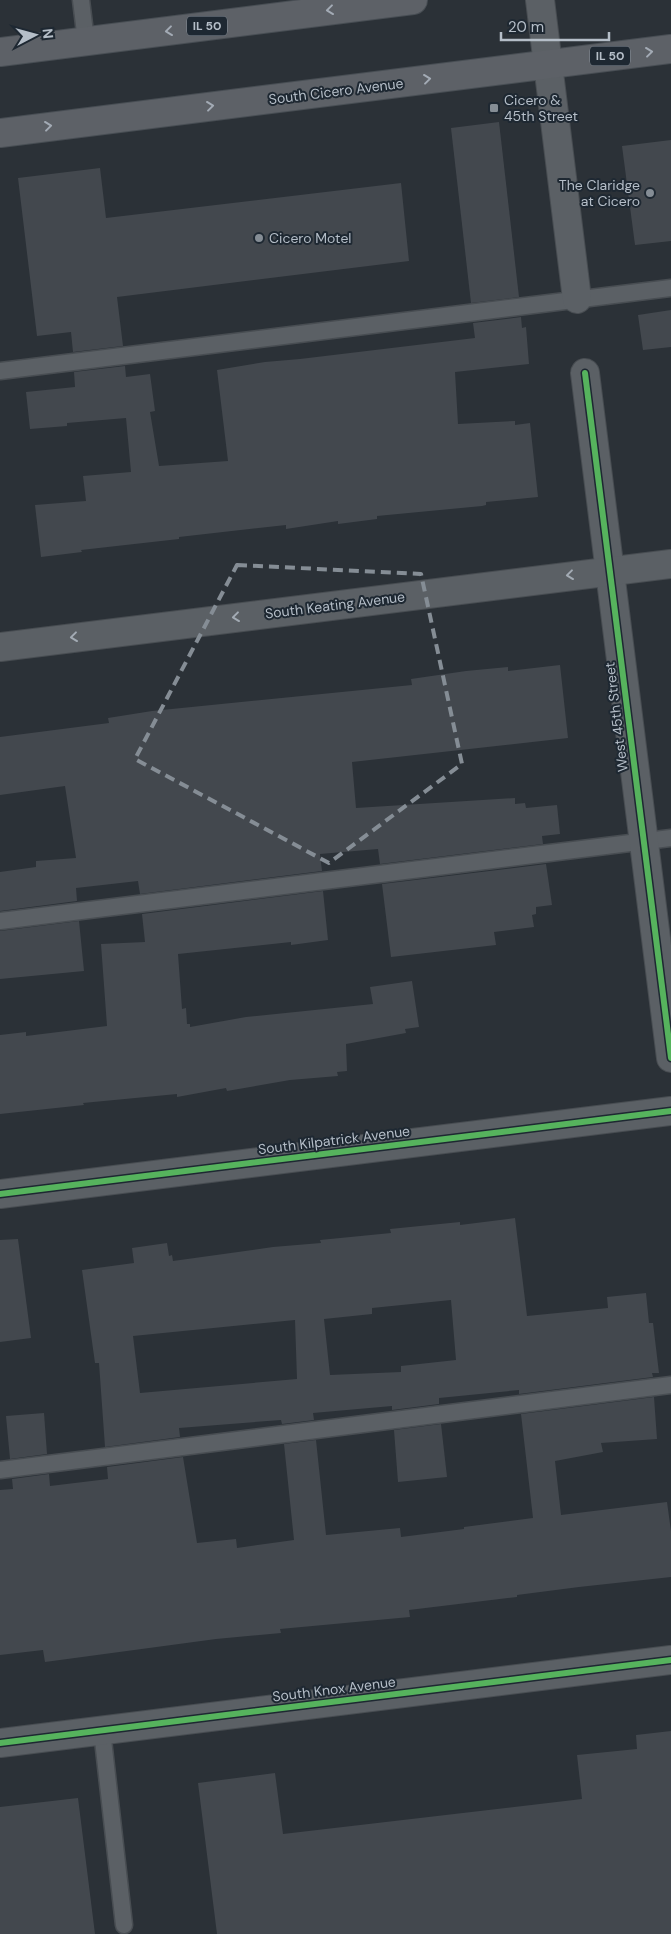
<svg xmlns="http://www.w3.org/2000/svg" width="671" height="1934" font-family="'DM Sans',sans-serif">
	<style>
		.building { fill: #43484e; fill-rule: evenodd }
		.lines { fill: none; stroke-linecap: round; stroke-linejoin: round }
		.service-casing { stroke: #484d52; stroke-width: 19 }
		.minor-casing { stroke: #484d52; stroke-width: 30 }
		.primary-casing { stroke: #484e54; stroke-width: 30 }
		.service { stroke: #5b6065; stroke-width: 16 }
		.minor { stroke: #5b6065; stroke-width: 28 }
		.primary { stroke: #5d6167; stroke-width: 28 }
		.cycleway-casing { stroke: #1e2832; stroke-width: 9 }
		.cycleway { stroke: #56b35d; stroke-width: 6 }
		.oneway { stroke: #a3abb5 }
		.oneway2 { stroke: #a3abb4 }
		.marked { fill: none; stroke: #858d95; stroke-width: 4; stroke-dasharray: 10 6; stroke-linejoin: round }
		.poi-dot { fill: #858d95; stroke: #1e2832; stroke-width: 2 }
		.labels { text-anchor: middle; stroke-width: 4; stroke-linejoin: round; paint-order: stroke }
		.shield { fill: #1e2832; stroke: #88919b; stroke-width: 1 }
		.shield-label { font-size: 12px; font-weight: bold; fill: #b5bec8 }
		.street-label { font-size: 14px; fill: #b5bec8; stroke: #1e2832 }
		.poi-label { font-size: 14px; fill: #b5bec8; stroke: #1e2832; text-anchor: start }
	</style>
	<rect width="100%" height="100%" fill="#2b3137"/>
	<!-- building -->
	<g class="building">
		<path d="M499,122L519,297L471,303L451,128Z"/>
		<path d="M671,140V241L635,245L622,146Z"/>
		<path d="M100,168L106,218L401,183L409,261L117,297L123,346L73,352L71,332L37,336L18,178Z"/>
		<path d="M671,310V347L643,350L638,315Z"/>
		<path d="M521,317L522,328L526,327L529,364L455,372L458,424L515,421V425L530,423L538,497L486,502V505L482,506L377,516V519L338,524V521L286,529V525L179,537V539L81,550L82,552L41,557L35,505L86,501L83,476L131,472L126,418L67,423V426L30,429L26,392L75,387L74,372L125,366L126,377L150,374L155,411L150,412L159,466L228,461L217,370L265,362L300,359L475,338L473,323Z"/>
		<path d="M560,665L568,738L352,762L356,808L515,798V804L525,803L526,808L557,805L560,834L542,836L543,844L380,864L378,849L320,854L322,871L140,894L138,881L76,888L77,901L0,911V872L36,867V861L76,858L65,786L0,795V737L109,723L108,718L152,711L412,685L411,679L466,671L508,667V671Z"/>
		<path d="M546,864L552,905L536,907V914L532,915L534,927L494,932L496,945L391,957L382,884Z"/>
		<path d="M323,891L328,940L291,945V942L178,954L182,1009L186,1008L187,1024H190V1027L246,1017L373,1004L370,987L412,981L419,1027L405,1029L406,1033L346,1044L347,1071L337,1072L338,1076L290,1080L227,1091L226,1088L177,1097V1094L83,1103L84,1105L0,1114V1035L26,1032V1036L107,1026L101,944L145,942L142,914Z"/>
		<path d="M79,921L84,971L0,979V931Z"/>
		<path d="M515,1218L527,1316L608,1308L607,1297L646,1293L649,1323H653L659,1373H652L653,1377L519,1394V1390L439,1398V1404L392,1410V1406L313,1413L314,1420L282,1424L281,1420L179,1428L180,1437L105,1447L99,1363H95L82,1270L134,1263L132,1248L167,1243L169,1256L172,1255L173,1261L273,1247L321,1243L320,1240L391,1233L390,1229L460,1222V1225ZM451,1300L456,1360L401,1366V1372L330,1375L324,1319L372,1314V1308ZM295,1320L297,1379L140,1393L133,1336Z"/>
		<path d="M18,1239L31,1338L0,1342V1240Z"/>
		<path d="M654,1397L657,1439L601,1443L603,1452L555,1461L561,1515L667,1502L671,1531V1577L579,1587L517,1595V1597L409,1610L410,1617L280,1629L281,1633L216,1639L45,1662L43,1650L0,1655V1490L13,1489L12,1479L49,1474L50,1486L108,1479L107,1467L183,1457L197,1543L236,1539L237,1548L294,1540L284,1444L316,1440L326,1535L400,1528L401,1537L464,1529V1527L533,1518L521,1414Z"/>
		<path d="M44,1413L47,1454L10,1459L6,1416Z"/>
		<path d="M441,1424L447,1477L398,1482L394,1430Z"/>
		<path d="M671,1731V1934H217L198,1783L275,1773L283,1834L582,1799L577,1755L637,1749L636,1735Z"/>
		<path d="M78,1798L95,1934H0V1807Z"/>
	</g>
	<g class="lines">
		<defs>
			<g id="service">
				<path d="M81,0L86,41"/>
				<path d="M0,371L671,288"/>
				<path d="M0,921L671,838"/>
				<path d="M0,1470L671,1385"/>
				<path d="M102,1731L124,1925"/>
			</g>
			<g id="minor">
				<path d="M540,0L577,299"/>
				<path d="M585,373L671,1058"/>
				<path d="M0,647L671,564"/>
				<path d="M0,1194L671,1111"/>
				<path d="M0,1743L671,1660"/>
			</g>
			<g id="primary">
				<path d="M0,52L413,0"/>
				<path d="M0,133L671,49"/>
			</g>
		</defs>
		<!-- service casing -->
		<use href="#service" class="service-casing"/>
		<!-- minor casing -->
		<use href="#minor" class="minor-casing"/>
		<!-- primary casing -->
		<use href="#primary" class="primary-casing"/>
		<!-- service -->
		<use href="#service" class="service"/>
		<!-- minor -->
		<use href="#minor" class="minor"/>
		<!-- primary -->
		<use href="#primary" class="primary"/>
		<defs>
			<g id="cycleway">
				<path d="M585,373L671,1058"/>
				<path d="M0,1194L671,1111"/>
				<path d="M0,1743L671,1660"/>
			</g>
		</defs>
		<!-- cycleway casing -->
		<use href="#cycleway" class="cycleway-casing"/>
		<!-- cycleway -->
		<use href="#cycleway" class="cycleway"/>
	</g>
	<!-- one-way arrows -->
	<defs><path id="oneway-chevron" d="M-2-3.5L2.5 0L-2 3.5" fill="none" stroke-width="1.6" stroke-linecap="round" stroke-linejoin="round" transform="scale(1.25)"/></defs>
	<g class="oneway">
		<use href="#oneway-chevron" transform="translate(330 10) rotate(173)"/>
		<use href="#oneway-chevron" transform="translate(169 31) rotate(173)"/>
		<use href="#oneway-chevron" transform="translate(649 52) rotate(-7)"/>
		<use href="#oneway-chevron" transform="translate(427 79) rotate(-7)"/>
		<use href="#oneway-chevron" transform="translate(210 106) rotate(-7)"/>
		<use href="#oneway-chevron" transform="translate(48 126) rotate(-7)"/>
	</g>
	<g class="oneway2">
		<use href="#oneway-chevron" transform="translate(570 575) rotate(173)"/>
		<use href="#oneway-chevron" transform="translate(236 617) rotate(173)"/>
		<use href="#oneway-chevron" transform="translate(74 637) rotate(173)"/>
	</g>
	<!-- marked area -->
	<path class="marked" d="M237,565L421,574L462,764L329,863L135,759Z"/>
	<!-- markers -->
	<g class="poi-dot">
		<rect x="489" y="103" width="10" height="10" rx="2.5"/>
		<circle cx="650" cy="193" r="5"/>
		<circle cx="259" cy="238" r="5"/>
	</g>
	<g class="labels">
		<!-- shield labels -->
		<g class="shield">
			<rect x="187" y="16.5" width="40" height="19" rx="4"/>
			<rect x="590" y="46.5" width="40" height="19" rx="4"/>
		</g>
		<g class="shield-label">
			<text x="207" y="30">IL 50</text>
			<text x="610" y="60">IL 50</text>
		</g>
		<!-- street labels -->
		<g class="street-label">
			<text transform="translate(336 91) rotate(-7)" y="5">South Cicero Avenue</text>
			<text transform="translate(335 605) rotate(-7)" y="5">South Keating Avenue</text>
			<text transform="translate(616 717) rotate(-97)" y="5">West 45th Street</text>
			<text transform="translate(334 1140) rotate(-7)" y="5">South Kilpatrick Avenue</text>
			<text transform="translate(334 1689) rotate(-7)" y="5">South Knox Avenue</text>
		</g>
		<!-- poi labels -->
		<g class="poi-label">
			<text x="504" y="105">Cicero &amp;<tspan x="504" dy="16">45th Street</tspan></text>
			<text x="640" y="190" text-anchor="end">The Claridge<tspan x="640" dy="16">at Cicero</tspan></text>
			<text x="269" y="243">Cicero Motel</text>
		</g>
	</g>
	<!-- north arrow -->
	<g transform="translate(35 35) rotate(84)" stroke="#1e2832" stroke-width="4" paint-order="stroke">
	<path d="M0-4L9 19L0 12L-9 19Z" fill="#b5bec8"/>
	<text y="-8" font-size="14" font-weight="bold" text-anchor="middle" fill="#b5bec8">N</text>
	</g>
	<!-- scale -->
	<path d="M501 32v8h108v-8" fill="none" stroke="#b5bec8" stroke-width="2.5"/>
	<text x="508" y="32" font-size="15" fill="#b5bec8" stroke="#1e2832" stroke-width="4" paint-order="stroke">20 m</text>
</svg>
